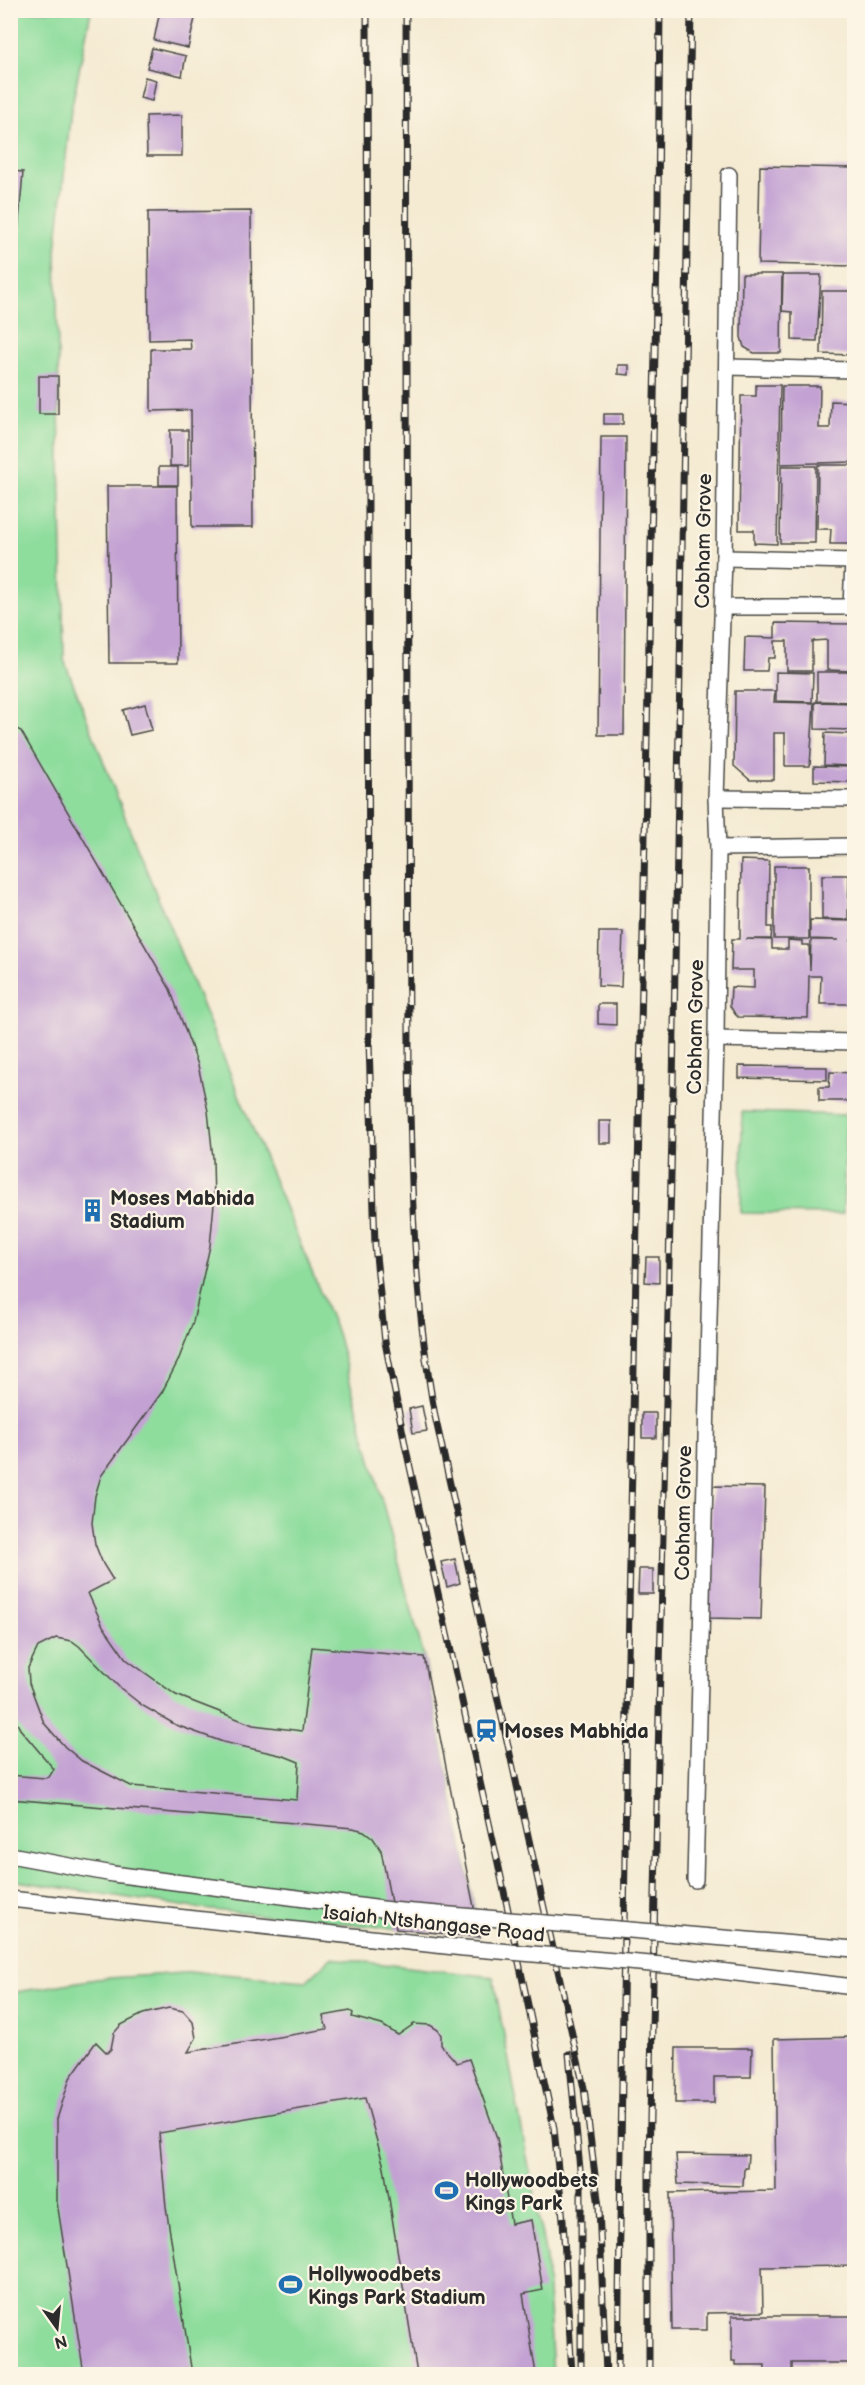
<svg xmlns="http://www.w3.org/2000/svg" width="865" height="2385" font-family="'Balsamiq Sans',sans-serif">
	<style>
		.green { fill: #8edd9d; stroke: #5c8464; stroke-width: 1.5 }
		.building { fill: #c3a2d3; fill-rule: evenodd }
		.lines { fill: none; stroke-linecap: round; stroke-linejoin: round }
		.street-casing { stroke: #494844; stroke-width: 18 }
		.street { stroke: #fff; stroke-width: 15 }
		.rail-casing { stroke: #2b2b2b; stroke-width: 7 }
		.rail { stroke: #fcf5e5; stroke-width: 4.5; stroke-dasharray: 14; stroke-linecap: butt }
		.street-bridge-casing { stroke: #494844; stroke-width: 18; stroke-linecap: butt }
		.street-bridge { stroke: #fff; stroke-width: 15 }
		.labels { text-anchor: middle; stroke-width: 4.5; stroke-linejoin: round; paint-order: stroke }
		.street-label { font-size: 20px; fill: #2b2b2b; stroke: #fcf5e5 }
		.poi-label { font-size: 20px; font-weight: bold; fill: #2b2b2b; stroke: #fcf5e5; text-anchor: start }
	</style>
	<rect width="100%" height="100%" fill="#fcf5e5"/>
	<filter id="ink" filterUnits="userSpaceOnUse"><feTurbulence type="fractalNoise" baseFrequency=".0167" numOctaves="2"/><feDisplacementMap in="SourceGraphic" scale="12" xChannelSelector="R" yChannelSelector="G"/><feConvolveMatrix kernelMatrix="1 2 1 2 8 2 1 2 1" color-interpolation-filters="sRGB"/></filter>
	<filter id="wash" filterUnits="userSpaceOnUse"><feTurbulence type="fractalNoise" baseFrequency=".008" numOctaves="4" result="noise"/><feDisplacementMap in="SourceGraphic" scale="24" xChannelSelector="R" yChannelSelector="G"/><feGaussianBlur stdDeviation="1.35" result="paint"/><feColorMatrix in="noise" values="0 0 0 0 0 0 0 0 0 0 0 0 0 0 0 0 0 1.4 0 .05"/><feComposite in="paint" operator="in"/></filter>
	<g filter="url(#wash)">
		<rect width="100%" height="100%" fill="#f5ebd3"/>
		<!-- green -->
		<g class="green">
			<path d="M10,11H91L71,110L56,251L64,660L132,835L337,1333L424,1657L480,1937L202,1909L11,1880Z"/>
			<path d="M742,1112L846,1115L843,1214L741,1213Z"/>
			<path d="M331,1958L493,1977L546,2257L553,2374H11V1993L96,1979L198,1972L306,1981Z"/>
		</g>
		<g id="blocks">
			<!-- building -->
			<g class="building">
				<path d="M160,10H197L188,48L154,40Z"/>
				<path d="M152,48L186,56L182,76L147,68Z"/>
				<path d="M145,77L156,80L152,101L140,98Z"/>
				<path d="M182,115V156H147L146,116Z"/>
				<path d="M760,166L854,168V266L758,264Z"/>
				<path d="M10,171L23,172L12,305H10Z"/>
				<path d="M251,211L253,527H192L191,410L151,411V349H191L190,339L149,340L148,212Z"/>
				<path d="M742,274H782L781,353H754L744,347L741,337Z"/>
				<path d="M783,275H821L817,341L792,340V312L782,311Z"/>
				<path d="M822,291H854V355L821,354Z"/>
				<path d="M618,365H629V375L618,374Z"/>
				<rect x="39" y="376" width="19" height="38"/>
				<path d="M756,385H780L777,544L754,543V530H739L741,396H756Z"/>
				<path d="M782,386H820L819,428H830L831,401L854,402V462L781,464Z"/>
				<rect x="604" y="414" width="19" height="10"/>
				<rect x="170" y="430" width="18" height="36"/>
				<path d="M601,437H626L624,735H598Z"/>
				<path d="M818,465H854V544H830L831,529H817Z"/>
				<path d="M781,466H816L815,543H780Z"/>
				<rect x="159" y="467" width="19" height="18"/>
				<path d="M107,486H177L178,663H109Z"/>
				<path d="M775,623L854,624V641H851V671L827,670V640L812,641V671H787V641H775V658H768L767,671H744L745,637L775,638Z"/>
				<path d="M776,672L813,673L812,702L776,701Z"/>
				<path d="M817,672H851V702L817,701Z"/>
				<path d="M735,691H775L774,702L814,703L810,766H785V733H774V780H750L734,766Z"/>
				<path d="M815,702L854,703L853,730L815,729Z"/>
				<path d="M145,704L152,730L130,735L123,710Z"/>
				<path d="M10,726L21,731L170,989L198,1065L208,1111L213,1158L214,1204L210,1246L193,1322L178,1361L162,1392L101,1476L95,1496L92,1523L95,1544L103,1564L113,1580L88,1593L103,1626L126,1659L176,1695L253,1725L302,1731L312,1647L424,1657L480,1937L396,1929L381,1850L373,1838L364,1831L353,1828L10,1799V1775L45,1778L49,1777L54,1769L20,1729L10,1709ZM56,1638L72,1641L79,1646L119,1687L143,1706L176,1725L223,1742L284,1756L299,1762L297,1800L131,1786L82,1761L65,1747L44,1723L29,1683L28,1668L38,1647Z"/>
				<path d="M825,733L850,734V766L824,765Z"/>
				<path d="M814,766L852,767V782L814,781Z"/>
				<path d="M741,860L769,861L768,927H772L771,939H746L772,940V949H788V940L802,941V945H809L810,970L811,940H839L810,939V920L854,921V940L850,941H854V1004H820L821,976H809L808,1018L738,1017L735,1014L730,1006L731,987L754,988V970H731L732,939H740Z"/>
				<rect x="774" y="866" width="35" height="73"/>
				<path d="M822,875H849L848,920L822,919Z"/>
				<path d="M599,932H623L621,987L598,986Z"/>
				<path d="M598,1004H616V1025L598,1024Z"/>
				<path d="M739,1066L827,1067V1080L739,1078Z"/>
				<path d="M830,1072L854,1073V1113H850V1101H819V1087H829Z"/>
				<rect x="599" y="1121" width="12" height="22"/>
				<path d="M646,1257H659V1283L645,1282Z"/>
				<path d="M422,1406L427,1431L413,1433L409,1409Z"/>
				<rect x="642" y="1413" width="14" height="25"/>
				<path d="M712,1486L765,1487L761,1619L708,1618Z"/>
				<path d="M455,1559L460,1583L447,1587L441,1562Z"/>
				<path d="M639,1569H653V1594H638Z"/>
				<path d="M169,2008L183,2011L193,2022L196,2038L188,2052L327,2029L323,2016L350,2011L353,2013L352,2017L382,2025L398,2035L414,2024L430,2025L438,2030L441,2035V2045L457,2063L469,2059L497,2138L511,2224L531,2220L543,2290L523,2294L536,2374H417L384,2167L365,2098L159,2133L166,2207L192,2374H84L57,2202V2119L70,2078L96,2042L107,2053L111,2049L114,2033L121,2025L143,2014Z"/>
				<path d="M854,2037V2266L762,2267L763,2312L707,2313V2330H672L670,2193L776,2191L774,2039Z"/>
				<path d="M676,2048H752L751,2077H714V2103H675Z"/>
				<path d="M676,2154L748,2155L747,2168H744L743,2186L678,2184Z"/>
				<path d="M732,2316H854V2363H792V2373H765V2365H735V2361H732Z"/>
			</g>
		</g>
	</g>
	<g filter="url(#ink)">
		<use href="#blocks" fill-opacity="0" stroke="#494844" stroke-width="1.5"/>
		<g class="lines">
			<defs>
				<g id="street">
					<path d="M727,367L854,370"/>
					<path d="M724,558L854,561"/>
					<path d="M723,607H854"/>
					<path d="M851,607L853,561"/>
					<path d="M716,798L854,799"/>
					<path d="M718,848L854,846"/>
					<path d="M716,1039L854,1042"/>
					<path d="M10,1855L113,1874L390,1910L475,1917"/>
					<path d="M695,1880L716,1039L718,848L716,798L724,558L729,175"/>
					<path d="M10,1899L464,1948"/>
					<path d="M666,1933L854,1949"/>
					<path d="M686,1967L854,1987"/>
				</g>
			</defs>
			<!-- street casing -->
			<use href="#street" class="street-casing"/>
			<!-- street -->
			<use href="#street" class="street"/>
			<defs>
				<g id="rail">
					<path d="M367,10L369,1042L375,1246L385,1342L406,1449L498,1863L554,2128L563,2220L572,2374"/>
					<path d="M406,10L409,1058C411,1180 413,1295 435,1416L584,2088L599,2207L606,2374"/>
					<path d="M569,2054L581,2180V2374"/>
					<path d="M618,2374L627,1706L658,206L660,10"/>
					<path d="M649,2374V2162L673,1087L691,10"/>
				</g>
			</defs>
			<!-- rail casing -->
			<use href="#rail" class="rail-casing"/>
			<!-- rail -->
			<use href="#rail" class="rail"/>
			<defs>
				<g id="street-bridge">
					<path d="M475,1917L666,1933"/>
					<path d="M464,1948L686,1967"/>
				</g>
			</defs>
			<!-- street-bridge casing -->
			<use href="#street-bridge" class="street-bridge-casing"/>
			<!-- street-bridge -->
			<use href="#street-bridge" class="street-bridge"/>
		</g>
	</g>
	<!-- icons -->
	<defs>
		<symbol id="building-bare" viewBox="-9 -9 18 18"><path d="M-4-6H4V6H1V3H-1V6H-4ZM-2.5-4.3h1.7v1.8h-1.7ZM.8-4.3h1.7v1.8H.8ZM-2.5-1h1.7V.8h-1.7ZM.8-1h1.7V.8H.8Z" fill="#1f6fb2" stroke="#fcf5e5" stroke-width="2.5" paint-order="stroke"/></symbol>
		<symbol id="station-bare" viewBox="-9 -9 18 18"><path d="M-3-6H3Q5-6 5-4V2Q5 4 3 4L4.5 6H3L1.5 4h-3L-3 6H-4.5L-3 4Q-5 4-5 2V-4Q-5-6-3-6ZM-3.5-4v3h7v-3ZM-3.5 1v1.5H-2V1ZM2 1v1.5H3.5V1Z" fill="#1f6fb2" stroke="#fcf5e5" stroke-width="2.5" paint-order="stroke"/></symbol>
		<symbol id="stadium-bare" viewBox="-9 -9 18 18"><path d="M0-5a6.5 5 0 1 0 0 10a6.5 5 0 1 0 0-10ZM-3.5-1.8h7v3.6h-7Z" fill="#1f6fb2" stroke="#fcf5e5" stroke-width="2.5" paint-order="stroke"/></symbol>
	</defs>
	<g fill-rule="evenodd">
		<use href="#building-bare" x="76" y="1194" width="33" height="33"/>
		<use href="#station-bare" x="470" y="1714" width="33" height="33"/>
		<use href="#stadium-bare" x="430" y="2174" width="33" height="33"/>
		<use href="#stadium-bare" x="274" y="2268" width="33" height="33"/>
	</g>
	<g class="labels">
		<!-- street labels -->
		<g class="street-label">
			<text transform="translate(703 541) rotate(-89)" y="7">Cobham Grove</text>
			<text transform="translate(695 1027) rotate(-89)" y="7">Cobham Grove</text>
			<text transform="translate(683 1513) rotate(-89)" y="7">Cobham Grove</text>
			<text transform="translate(434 1923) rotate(6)" y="7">Isaiah Ntshangase Road</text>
		</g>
		<!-- poi labels -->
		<g class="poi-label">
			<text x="110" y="1205">Moses Mabhida<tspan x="110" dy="23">Stadium</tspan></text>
			<text x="504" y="1738">Moses Mabhida</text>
			<text x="465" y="2187">Hollywoodbets<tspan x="465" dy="23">Kings Park</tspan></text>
			<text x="308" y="2281">Hollywoodbets<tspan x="308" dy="23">Kings Park Stadium</tspan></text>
		</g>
	</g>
	<!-- margin -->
	<rect width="865" height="2385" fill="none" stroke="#fcf5e5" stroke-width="36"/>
	<!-- north arrow -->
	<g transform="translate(57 2328) rotate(165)" stroke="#fcf5e5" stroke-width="4.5" paint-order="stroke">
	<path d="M0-4.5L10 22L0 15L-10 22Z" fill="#2b2b2b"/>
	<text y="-9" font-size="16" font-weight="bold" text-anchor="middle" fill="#2b2b2b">N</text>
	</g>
</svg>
